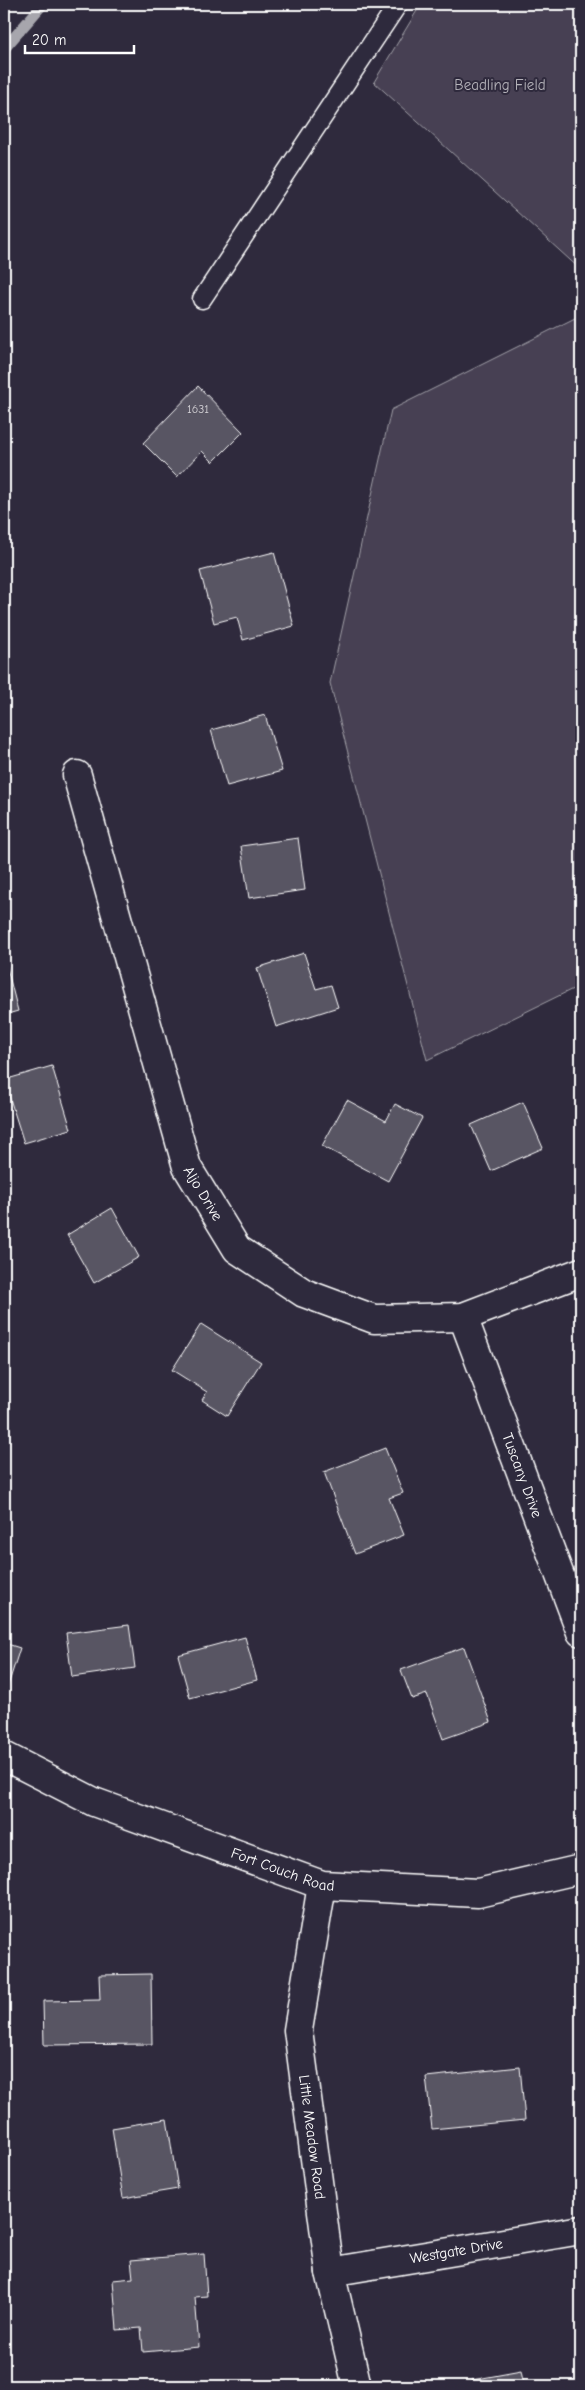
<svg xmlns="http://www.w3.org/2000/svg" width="585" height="2390" font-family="'Comic Neue',sans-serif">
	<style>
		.green { fill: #464152; stroke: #a2a0a8 }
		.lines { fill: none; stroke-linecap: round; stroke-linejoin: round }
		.stream { stroke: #a7a6ad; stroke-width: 11 }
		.building { fill: #595564; stroke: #fff }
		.lane-casing { stroke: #fff; stroke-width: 21 }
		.street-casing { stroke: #fff; stroke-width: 31 }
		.secondary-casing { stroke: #fff; stroke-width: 31 }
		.lane { stroke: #2f2a3d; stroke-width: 18 }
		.street { stroke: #2f2a3d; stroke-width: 28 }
		.secondary { stroke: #2f2a3d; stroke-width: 28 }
		.labels { text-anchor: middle; stroke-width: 4; stroke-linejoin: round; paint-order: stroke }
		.number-label { font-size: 12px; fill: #d6d4d8 }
		.park-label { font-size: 15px; fill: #b5b3ba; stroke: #2f2a3d }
		.street-label { font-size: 15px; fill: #fff; stroke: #2f2a3d }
	</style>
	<rect width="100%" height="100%" fill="#2f2a3d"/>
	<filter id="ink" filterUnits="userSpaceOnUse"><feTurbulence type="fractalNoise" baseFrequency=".02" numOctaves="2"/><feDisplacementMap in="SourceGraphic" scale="10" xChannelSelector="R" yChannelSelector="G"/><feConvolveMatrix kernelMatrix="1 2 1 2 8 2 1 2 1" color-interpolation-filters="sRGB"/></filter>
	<g filter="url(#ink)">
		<!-- green -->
		<g class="green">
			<path d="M421,4H581V270L374,82Z"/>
			<path d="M581,315V985L427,1060L330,683L391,410Z"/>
		</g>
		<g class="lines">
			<!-- stream -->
			<path class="stream" d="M4,49L43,4"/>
		</g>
		<!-- building -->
		<g class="building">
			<path d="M198,386L243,432L213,462L202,451L177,477L143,443Z"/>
			<path d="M274,552L294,626L243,640L237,617L214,623L200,571Z"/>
			<path d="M265,715L282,771L227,786L211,730Z"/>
			<path d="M298,838L305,890L249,898L241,846Z"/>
			<path d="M304,953L316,989L331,985L338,1007L276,1027L257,968Z"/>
			<path d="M4,956L18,1011L4,1015Z"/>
			<path d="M52,1066L71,1129L24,1143L4,1080Z"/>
			<path d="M347,1100L386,1121L395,1104L422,1118L388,1181L322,1146Z"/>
			<path d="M523,1102L543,1148L491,1171L471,1125Z"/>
			<path d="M112,1208L139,1257L94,1283L67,1235Z"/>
			<path d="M201,1324L261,1362L227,1416L202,1400L207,1392L172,1370Z"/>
			<path d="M385,1448L403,1493L389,1498L404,1535L355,1554L324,1472Z"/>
			<path d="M129,1625L135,1668L72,1677L66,1633Z"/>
			<path d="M245,1637L257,1680L190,1698L178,1655Z"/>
			<path d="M4,1643L20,1648L4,1698Z"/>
			<path d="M464,1647L491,1722L443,1739L427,1694L412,1699L401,1670Z"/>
			<path d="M151,1974L152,2044L44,2045L43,2001L100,2000L99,1975Z"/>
			<path d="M520,2067L525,2120L432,2129L426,2077Z"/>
			<path d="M167,2119L178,2189L123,2198L112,2128Z"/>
			<path d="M204,2254L207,2296L195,2297L199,2347L143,2352L141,2328L117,2330L113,2280L133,2278L131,2260Z"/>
			<path d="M521,2371L524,2386H473L472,2380Z"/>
		</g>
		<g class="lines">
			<defs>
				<path id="lane" d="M202,299L398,4"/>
				<g id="street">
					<path id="s1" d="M77,775L187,1167L237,1249L304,1293L374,1319L463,1317L581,1272"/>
					<path id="s2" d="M463,1317L581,1632"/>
					<path id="s3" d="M322,1885L298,2030L330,2272L357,2386"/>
					<path id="s4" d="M330,2272L581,2230"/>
				</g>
				<g id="secondary">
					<path id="s5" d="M4,1756L94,1802L322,1885L478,1893L581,1869"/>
				</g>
			</defs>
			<!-- lane casing -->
			<use href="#lane" class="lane-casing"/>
			<!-- street casing -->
			<use href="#street" class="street-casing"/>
			<!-- secondary casing -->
			<use href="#secondary" class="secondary-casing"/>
			<!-- lane -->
			<use href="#lane" class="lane"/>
			<!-- street -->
			<use href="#street" class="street"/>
			<!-- secondary -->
			<use href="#secondary" class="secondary"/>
		</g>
	</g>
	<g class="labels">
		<!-- number labels -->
		<g class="number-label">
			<text x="198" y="413">1631</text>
		</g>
		<!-- park labels -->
		<g class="park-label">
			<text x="500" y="90">Beadling Field</text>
		</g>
		<!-- street labels -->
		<g class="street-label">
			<text dy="5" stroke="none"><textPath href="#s1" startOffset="438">Aljo Drive</textPath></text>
			<text dy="5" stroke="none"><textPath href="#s2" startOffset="169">Tuscany Drive</textPath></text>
			<text dy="5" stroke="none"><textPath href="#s5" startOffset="302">Fort Couch Road</textPath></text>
			<text dy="5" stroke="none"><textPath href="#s3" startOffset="255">Little Meadow Road</textPath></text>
			<text dy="5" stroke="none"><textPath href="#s4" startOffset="128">Westgate Drive</textPath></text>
		</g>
	</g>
	<!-- margin -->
	<rect width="585" height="2390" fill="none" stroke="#2f2a3d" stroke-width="20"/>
	<rect x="10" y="10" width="565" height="2370" fill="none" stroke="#fff" stroke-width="2" filter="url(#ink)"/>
	<!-- scale -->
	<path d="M25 45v8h109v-8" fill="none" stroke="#ffffff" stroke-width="2.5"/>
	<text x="32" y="45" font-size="15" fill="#ffffff" stroke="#2f2a3d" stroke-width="4" paint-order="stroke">20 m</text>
</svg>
